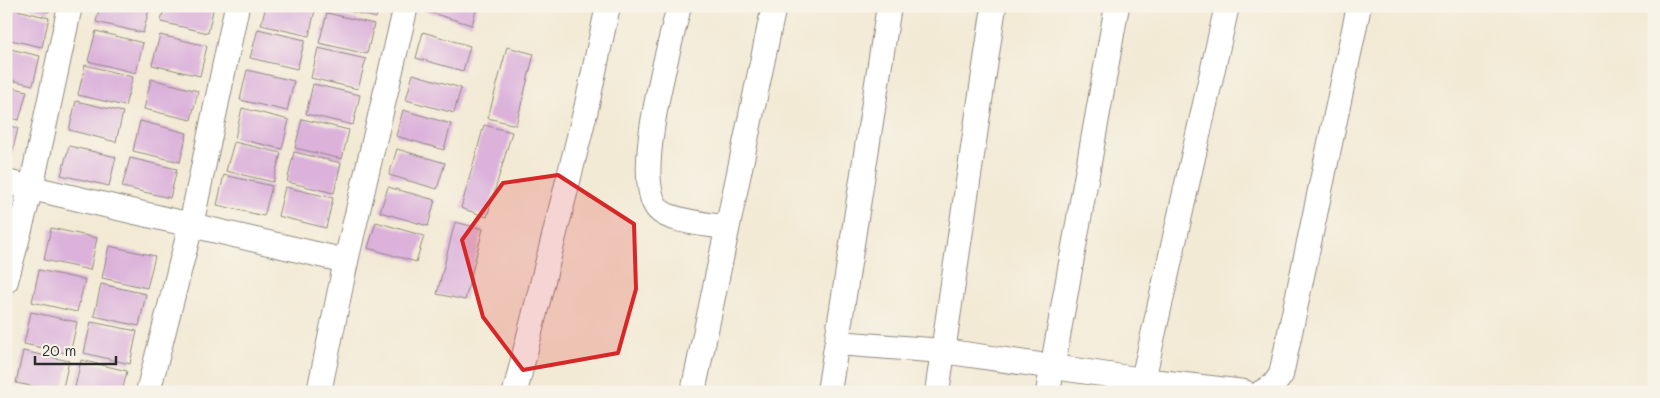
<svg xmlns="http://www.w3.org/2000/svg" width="1660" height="398" font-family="Mali,sans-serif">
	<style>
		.building { fill: #dcb2db }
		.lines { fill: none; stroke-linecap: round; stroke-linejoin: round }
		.minor-casing { stroke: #8f8a80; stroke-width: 26 }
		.minor { stroke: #fff; stroke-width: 24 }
		.marked { fill: #d62828; fill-opacity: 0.2; stroke: #d62828; stroke-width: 4; stroke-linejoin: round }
	</style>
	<rect width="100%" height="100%" fill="#f7f3e8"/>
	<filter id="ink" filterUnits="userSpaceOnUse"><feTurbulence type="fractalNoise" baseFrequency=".02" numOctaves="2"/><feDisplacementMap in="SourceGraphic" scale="10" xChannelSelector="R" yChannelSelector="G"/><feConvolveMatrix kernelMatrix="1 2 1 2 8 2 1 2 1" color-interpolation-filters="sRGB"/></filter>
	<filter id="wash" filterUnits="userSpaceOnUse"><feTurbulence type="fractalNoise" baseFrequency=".0096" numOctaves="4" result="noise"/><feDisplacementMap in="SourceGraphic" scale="20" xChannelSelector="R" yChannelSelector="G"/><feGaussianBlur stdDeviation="1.12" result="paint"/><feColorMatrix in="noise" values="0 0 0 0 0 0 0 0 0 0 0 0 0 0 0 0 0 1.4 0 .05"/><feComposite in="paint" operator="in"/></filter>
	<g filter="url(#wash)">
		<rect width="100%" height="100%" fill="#f3ead5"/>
		<g id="blocks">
			<!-- building -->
			<g class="building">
				<path d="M27,6H50L49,12Z"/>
				<path d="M100,6H150L143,33L96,22Z"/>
				<path d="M164,6H214L208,33L161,22Z"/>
				<path d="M266,6H316L309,36L261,25Z"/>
				<path d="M330,6H379L376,18Z"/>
				<path d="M426,6H477L472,25L425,11Z"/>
				<path d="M6,7L49,18L42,47L6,39Z"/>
				<path d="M327,13L374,24L367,54L319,43Z"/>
				<path d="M258,29L305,40L297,69L250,58Z"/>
				<path d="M96,31L143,43L136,73L88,61Z"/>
				<path d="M423,32L470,46L463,71L416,58Z"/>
				<path d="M160,35L207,46L200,76L152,65Z"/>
				<path d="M507,47L534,54L516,125L488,118Z"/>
				<path d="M6,48L40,56L33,85L6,79Z"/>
				<path d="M318,48L366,59L358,89L311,78Z"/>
				<path d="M85,65L133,77L125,106L78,95Z"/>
				<path d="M247,70L294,81L287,111L240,100Z"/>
				<path d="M413,74L461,88L454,113L406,100Z"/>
				<path d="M151,79L198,91L191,120L144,109Z"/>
				<path d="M313,84L360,95L353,125L306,114Z"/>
				<path d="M6,86L27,91L19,120L6,117Z"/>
				<path d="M76,101L123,112L116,142L69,130Z"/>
				<path d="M242,108L289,120L282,149L235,138Z"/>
				<path d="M403,110L451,124L444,150L396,136Z"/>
				<path d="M302,119L349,130L342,159L295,148Z"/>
				<path d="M140,121L187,133L180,162L133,151Z"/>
				<path d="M6,125L18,128L11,158L6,157Z"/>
				<path d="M484,125L512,132L487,217L461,208Z"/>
				<path d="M234,142L281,153L273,182L226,171Z"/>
				<path d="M69,146L116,157L109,186L61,175Z"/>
				<path d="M397,149L445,163L437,189L389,175Z"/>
				<path d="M294,152L341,163L334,193L287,182Z"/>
				<path d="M130,158L177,169L170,198L122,187Z"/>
				<path d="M224,175L272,186L264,216L217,205Z"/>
				<path d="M285,187L333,198L326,228L278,216Z"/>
				<path d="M388,187L435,200L428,226L380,212Z"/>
				<path d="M376,222L424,236L416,262L368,248Z"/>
				<path d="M455,222L483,229L465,300L437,294Z"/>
				<path d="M51,228L97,238L90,270L44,260Z"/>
				<path d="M109,246L155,256L147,288L102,278Z"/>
				<path d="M39,270L85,280L77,312L32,302Z"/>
				<path d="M101,284L146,294L139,326L94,316Z"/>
				<path d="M31,312L77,322L70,354L24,344Z"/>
				<path d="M91,322L137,331L130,364L84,353Z"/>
				<path d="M23,351L69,361L62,392L16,383Z"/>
				<path d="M81,360L127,371L122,392H74Z"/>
			</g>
		</g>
	</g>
	<g filter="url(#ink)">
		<use href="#blocks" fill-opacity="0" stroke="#8f8a80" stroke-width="1"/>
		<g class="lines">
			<defs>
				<g id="minor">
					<path d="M679,6C670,46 631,177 658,209C669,222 710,224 727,228"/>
					<path d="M6,182L346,261"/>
					<path d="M6,281L31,188L70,6"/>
					<path d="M837,343L943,351L1143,380L1244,392"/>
					<path d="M1143,380L1227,6"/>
					<path d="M148,392L191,225L237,6"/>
					<path d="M319,392L346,261L406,6"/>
					<path d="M515,392L586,109L608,6"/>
					<path d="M693,392L774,6"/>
					<path d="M829,392L889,6"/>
					<path d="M937,392L994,6"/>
					<path d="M1048,392L1117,6"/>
					<path d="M1262,392L1273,386L1281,375L1359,6"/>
				</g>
			</defs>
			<!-- minor casing -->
			<use href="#minor" class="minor-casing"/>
			<!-- minor -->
			<use href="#minor" class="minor"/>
		</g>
	</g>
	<!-- marked area -->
	<path class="marked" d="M558,175L634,224L636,289L618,353L523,370L483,317L462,240L503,183Z"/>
	<!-- margin -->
	<rect width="1660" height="398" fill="none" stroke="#f7f3e8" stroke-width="25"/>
	<!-- scale -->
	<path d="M35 356v8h81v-8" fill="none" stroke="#2b2b2b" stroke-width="2.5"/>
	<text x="42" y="356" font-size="15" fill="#2b2b2b" stroke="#f7f3e8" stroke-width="4" paint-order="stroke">20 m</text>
</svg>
